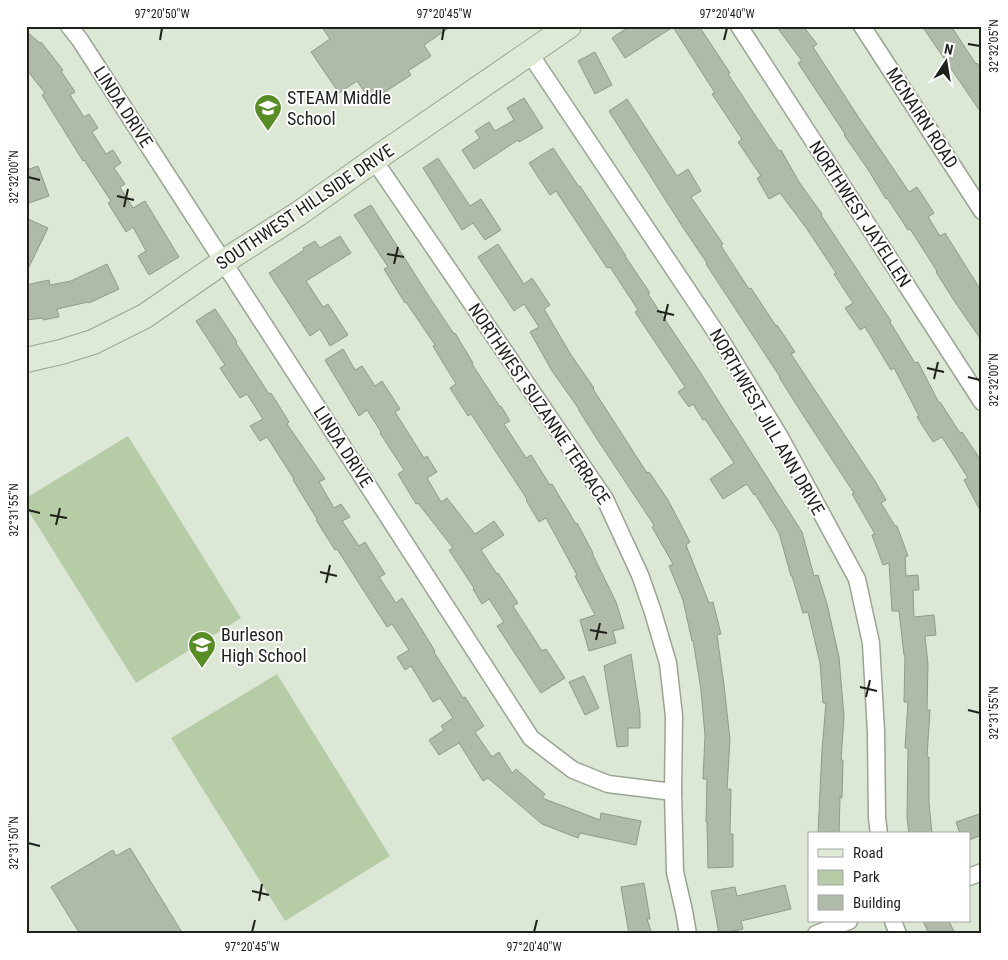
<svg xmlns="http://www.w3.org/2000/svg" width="1008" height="960" font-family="'Roboto Condensed',sans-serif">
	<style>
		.green { fill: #b6cca6 }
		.building { fill: #b0baa9; stroke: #909a89 }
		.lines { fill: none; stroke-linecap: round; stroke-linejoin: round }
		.street-casing { stroke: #9aa493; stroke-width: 19 }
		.secondary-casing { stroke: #9aa493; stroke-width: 26 }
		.street { stroke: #fff; stroke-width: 16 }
		.secondary { stroke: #dee9d6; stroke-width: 24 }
		.ticks { fill: none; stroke: #1d211a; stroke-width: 2 }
		.labels { text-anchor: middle; stroke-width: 4; stroke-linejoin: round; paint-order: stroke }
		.poi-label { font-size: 18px; fill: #1d211a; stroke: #fff; text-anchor: start }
		.street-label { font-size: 18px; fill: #1d211a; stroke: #fff }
		.neatline { fill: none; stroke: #1d211a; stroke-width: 2 }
		.ticks-label { font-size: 12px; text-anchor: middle; fill: #1d211a }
	</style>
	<rect width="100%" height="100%" fill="#dce7d5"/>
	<!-- green -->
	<g class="green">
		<path d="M128,436L241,618L136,683L26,507V498Z"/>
		<path d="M277,674L390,856L285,921L171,738Z"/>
	</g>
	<!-- building -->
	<g class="building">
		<path d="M321,26H452L424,45L431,56L408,71L411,75L371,101L357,81L339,93L311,52L330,39Z"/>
		<path d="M630,26H699L730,73L728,74L751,109L779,151L781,150L799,182L822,214L821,215L891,321L890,322L915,363L918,362L939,403L940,402L960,433L962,432L982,462V514L964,480L968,478L942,437L933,442L917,417L919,416L894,368L891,370L865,327L860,330L845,308L853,303L834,274L836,273L807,229L780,193L769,199L757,178L761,176L738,142L742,139L712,94L715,93L673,27L625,58L612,38Z"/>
		<path d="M776,26H803L817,44L813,47L859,118L909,192L917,187L934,213L928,217L940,236L945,233L982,292V341L955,302L936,272L937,271L910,229L908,230L887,198L886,199L867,168L844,135L845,134L798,63L802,61Z"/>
		<path d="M922,26H951L976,64L977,63L982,71V114Z"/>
		<path d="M26,31L40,43L41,42L63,70L61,71L75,92L70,95L84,117L89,114L98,128L92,132L106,154L113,150L121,163L114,168L125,184L120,187L133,208L145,201L179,257L149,275L138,256L146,251L133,227L126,232L108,203L111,201L84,160L83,161L42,95L45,93L26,69Z"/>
		<path d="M595,52L612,85L595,94L578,61Z"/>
		<path d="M524,98L543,128L519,142L518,140L474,169L462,150L480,138L475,131L489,122L495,131L514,120L507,108Z"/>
		<path d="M627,99L677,176L688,169L701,191L691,197L723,244L721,246L749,289L751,288L776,326L777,325L795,352L791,354L875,481L886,500L881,503L895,526H897L908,556L905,557L906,576L918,575L919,590H913L914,617L934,615L936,635L925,636L928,664L927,710H930L927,757H929V803L932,834H909L907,818L908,748H905L908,702H904L905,655H904L899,611H892L889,563L883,565L872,535L875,534L852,494L854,493L803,415L779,377H780L706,264L707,263L684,229L609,111Z"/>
		<path d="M553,148L579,187L580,186L626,256H625L650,293L648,294L698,369L802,532L814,576L818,575L827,604L839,657L844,717L841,760H843L842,798L840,797L839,834H818L822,750L826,703H823L820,663L808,612L803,613L792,576H791L779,533L755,494L754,495L747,484L723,499L710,479L734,463L705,419L703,420L693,404L689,407L678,392L685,387L635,312L638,310L610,267L607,268L556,191L550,195L529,163Z"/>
		<path d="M438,158L470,206L481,199L501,230L485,240L473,223L462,230L423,168Z"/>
		<path d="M38,166L49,196L26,204V170Z"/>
		<path d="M371,205L428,295L454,334L455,333L473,363L472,364L500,407L501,406L510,421L504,424L526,458L531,455L550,485L552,484L576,524L577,523L593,553H592L616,602L624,628L613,631L616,643L589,651L580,620L595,615L575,576L577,575L546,518L539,522L526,500L527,499L471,414L468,416L450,388L456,384L433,346L435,345L406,302L405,303L384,269L388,267L354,215Z"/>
		<path d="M26,218L48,228L26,273Z"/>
		<path d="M340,236L351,253L306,281L323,307L328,304L348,335L330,346L320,329L310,336L269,273L304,250L303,248L315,241L320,248Z"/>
		<path d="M498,244L524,284L532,278L550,305L544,309L571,355L594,388L593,389L647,473L649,472L668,500L690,542L686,545L709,603L713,602L721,634L717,635L724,685L730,740L727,789H731L730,834H733V867L708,868L707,822H706L707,779H703L705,736L701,690L693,640L692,641L683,600L669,566L673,564L652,527L654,525L597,439L578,409H579L552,371L530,332L539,327L524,304L514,311L478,257Z"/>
		<path d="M107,264L119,289L89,303L88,302L57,309L59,317L43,320V318L26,320V285L49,280L50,285L71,281Z"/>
		<path d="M215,309L237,342L236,343L269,394L271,393L289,422L287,424L325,479L319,482L334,508L341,504L350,517L342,521L359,546L365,542L385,574L379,577L396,603L402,598L435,651L434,652L463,698L465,697L484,726L475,732L492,757L499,752L512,773L516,769L545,794L542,798L600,820L601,813L641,821L636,845L580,833L578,838L542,824L488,778L483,781L459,743L439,755L429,740L444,730L441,726L453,718L440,698L433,702L411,666L405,670L397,657L409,650L392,624L387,627L337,549L335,550L316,520L317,519L293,480L294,479L267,437L260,441L250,426L263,419L247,394L240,398L220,368L225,365L196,321Z"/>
		<path d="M343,349L355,370L362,366L375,386L382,381L400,409L395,412L424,458L427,456L437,472L427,478L441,502L447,498L475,534L494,521L504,535L481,550L497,574L498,573L518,603L513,606L542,651L546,649L565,678L541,693L497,626L504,622L489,599L482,604L473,589L474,588L449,550L453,548L418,503L416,504L398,474L404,470L380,433L381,432L367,410L359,416L325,360Z"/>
		<path d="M631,654L640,714V728H628V746L617,747L604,666Z"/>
		<path d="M584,676L599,708L585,715L569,682Z"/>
		<path d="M982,813V835L969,840V834H960L956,822Z"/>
		<path d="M130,848L183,934H80L51,887L113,850L116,856Z"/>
		<path d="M644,883L650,919H647L652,934H629L621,887Z"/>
		<path d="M785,885L791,909L741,921L743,929L719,934L711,891L735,887L737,896Z"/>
		<path d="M923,921H949L955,934H929Z"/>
	</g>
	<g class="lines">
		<defs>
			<g id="street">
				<path d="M69,26L80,40L531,738L573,770L608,784L673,792"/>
				<path d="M739,26L982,402"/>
				<path d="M862,26L982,211"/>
				<path d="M530,54L719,337L780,437L857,579L871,643L876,732L877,818L879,834"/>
				<path d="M374,160L605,499L640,575L652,609L668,663L674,716L673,792L675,872L684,911L688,934"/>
				<path d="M969,877L982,872"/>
				<path d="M893,921L898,934"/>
				<path d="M816,934L849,921"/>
			</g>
			<path id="secondary" d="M26,360L61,352L93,342L145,316L223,262L298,214L374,160L569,26"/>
		</defs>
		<!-- street casing -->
		<use href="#street" class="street-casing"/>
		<!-- secondary casing -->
		<use href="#secondary" class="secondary-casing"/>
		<!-- street -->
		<use href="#street" class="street"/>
		<!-- secondary -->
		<use href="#secondary" class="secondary"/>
	</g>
	<!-- ticks -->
	<path class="ticks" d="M160,40L162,28M442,40L444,28M724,40L727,28M968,44L980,46M28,177L40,180M117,196L134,200M124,207L128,189M387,254L404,257M394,264L398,247M657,311L674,315M664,321L668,304M927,368L944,372M968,377L980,380M934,379L938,362M28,510L40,513M50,515L67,518M56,525L60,508M320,572L337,576M326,583L330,565M590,630L607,633M596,640L600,623M860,687L877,691M866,697L870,680M968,710L980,713M28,843L40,846M252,891L269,895M259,901L262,884M252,932L255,920M534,932L537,920"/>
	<!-- icons -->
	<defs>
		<symbol id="school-pin" viewBox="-11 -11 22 30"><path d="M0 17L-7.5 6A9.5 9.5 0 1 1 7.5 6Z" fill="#588c25" stroke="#fff"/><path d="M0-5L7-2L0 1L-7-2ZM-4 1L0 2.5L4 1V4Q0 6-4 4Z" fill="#fff"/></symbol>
	</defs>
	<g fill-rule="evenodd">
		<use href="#school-pin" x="252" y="92" width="32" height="43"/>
		<use href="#school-pin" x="186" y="629" width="32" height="43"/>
	</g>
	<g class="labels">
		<!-- poi labels -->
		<g class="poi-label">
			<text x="287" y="104">STEAM Middle<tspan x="287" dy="21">School</tspan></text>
			<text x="221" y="641">Burleson<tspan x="221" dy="21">High School</tspan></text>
		</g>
		<!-- street labels -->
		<g class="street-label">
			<text transform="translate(123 107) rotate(57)" y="6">LINDA DRIVE</text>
			<text transform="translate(922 118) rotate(57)" y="6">MCNAIRN ROAD</text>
			<text transform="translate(305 207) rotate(-34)" y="6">SOUTHWEST HILLSIDE DRIVE</text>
			<text transform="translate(860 214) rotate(57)" y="6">NORTHWEST JAYELLEN</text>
			<text transform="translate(539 404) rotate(56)" y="6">NORTHWEST SUZANNE TERRACE</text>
			<text transform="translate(767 422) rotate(60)" y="6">NORTHWEST JILL ANN DRIVE</text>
			<text transform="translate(343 447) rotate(57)" y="6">LINDA DRIVE</text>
		</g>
	</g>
	<!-- border -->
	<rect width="1008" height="960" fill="none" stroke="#ffffff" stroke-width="55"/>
	<!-- legend -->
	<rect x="808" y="832" width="162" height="90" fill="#ffffff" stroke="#a5a6a3"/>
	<rect x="818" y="849" width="25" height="8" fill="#dee9d6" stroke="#a5a6a3"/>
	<text x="853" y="858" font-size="15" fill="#1d211a">Road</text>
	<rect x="818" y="870" width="25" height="15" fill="#b6cca6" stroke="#a5a6a3"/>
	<text x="853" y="882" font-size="15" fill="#1d211a">Park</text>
	<rect x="818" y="895" width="25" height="15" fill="#b0baa9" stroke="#a5a6a3"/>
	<text x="853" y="908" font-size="15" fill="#1d211a">Building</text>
	<!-- north arrow -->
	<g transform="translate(946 62) rotate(12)" stroke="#ffffff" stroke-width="4" paint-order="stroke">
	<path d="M0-4L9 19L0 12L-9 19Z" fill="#1d211a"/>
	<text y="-8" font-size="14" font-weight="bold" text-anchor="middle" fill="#1d211a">N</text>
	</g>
	<rect x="28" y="28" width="952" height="904" class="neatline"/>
	<g class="ticks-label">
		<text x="162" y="18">97°20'50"W</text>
		<text x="444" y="18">97°20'45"W</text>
		<text x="727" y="18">97°20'40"W</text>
		<text transform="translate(994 46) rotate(-90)" y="4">32°32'05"N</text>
		<text transform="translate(14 177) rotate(-90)" y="4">32°32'00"N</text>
		<text transform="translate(994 380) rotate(-90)" y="4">32°32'00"N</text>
		<text transform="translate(14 510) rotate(-90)" y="4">32°31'55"N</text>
		<text transform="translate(994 713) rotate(-90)" y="4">32°31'55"N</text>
		<text transform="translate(14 843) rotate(-90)" y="4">32°31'50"N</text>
		<text x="252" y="951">97°20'45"W</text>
		<text x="534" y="951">97°20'40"W</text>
	</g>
</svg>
